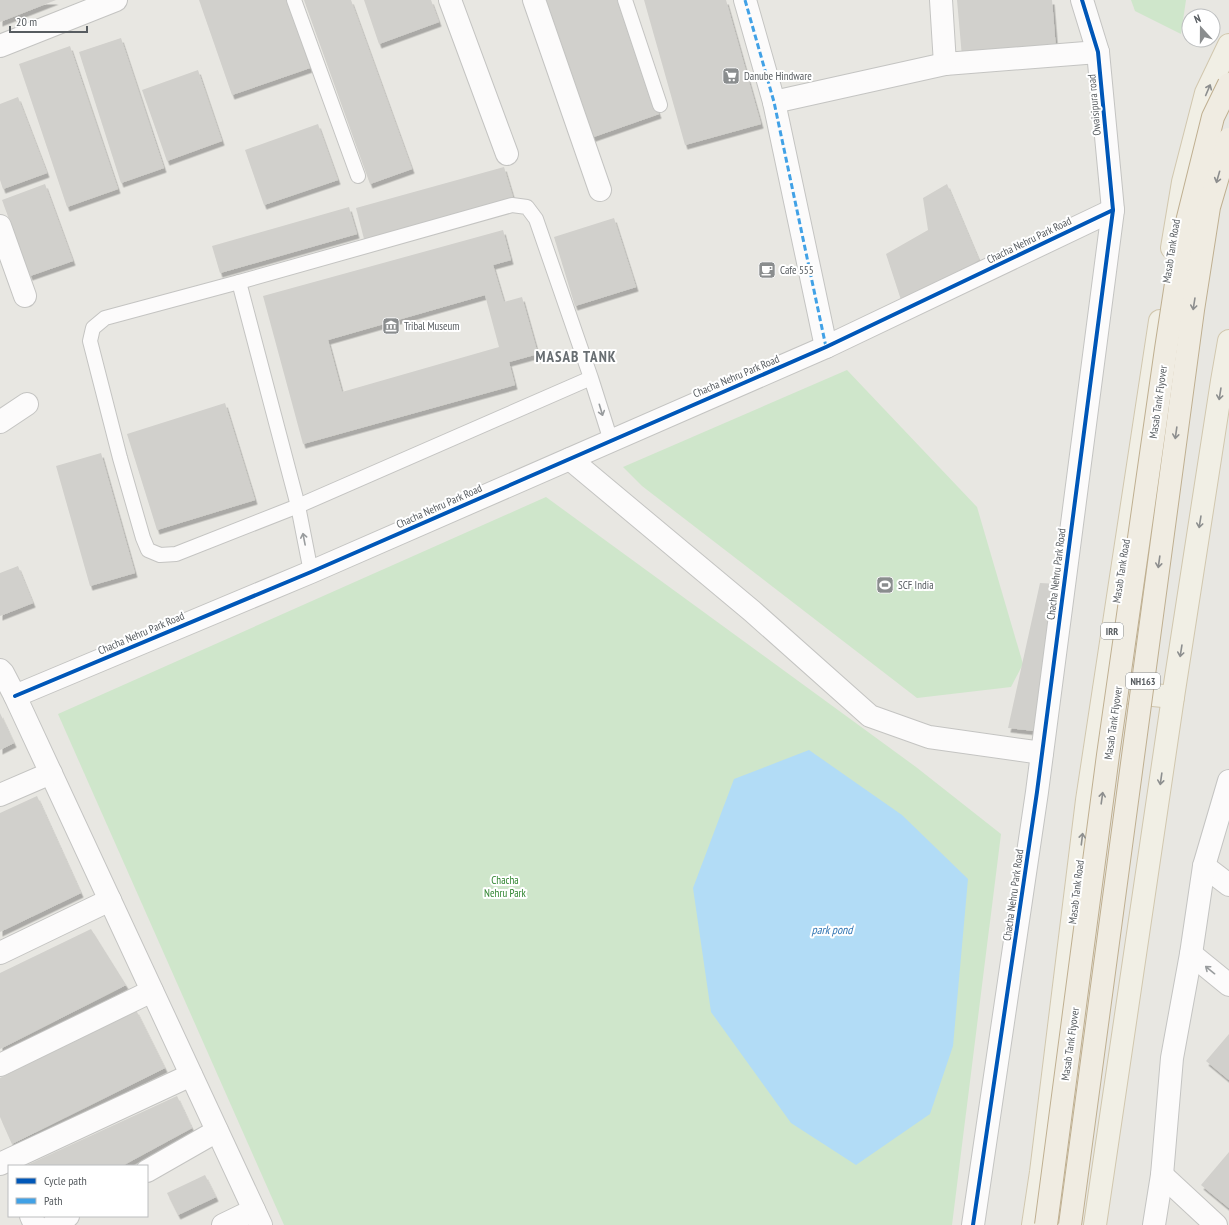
<svg xmlns="http://www.w3.org/2000/svg" width="1229" height="1225" font-family="'PT Sans Narrow',sans-serif">
	<style>
		.green { fill: #cfe6cb }
		.water { fill: #b2dcf6 }
		.building { fill: #d1d0cc; fill-rule: evenodd; filter: url(#shadow) }
		.lines { fill: none; stroke-linecap: round; stroke-linejoin: round }
		.service-casing { stroke: #c4c4c2; stroke-width: 16 }
		.minor-casing { stroke: #c4c4c2; stroke-width: 24 }
		.primary-casing { stroke: #d1c7ae; stroke-width: 24 }
		.service { stroke: #fcfbfb; stroke-width: 14 }
		.minor { stroke: #fcfbfb; stroke-width: 22 }
		.primary { stroke: #f1efe5; stroke-width: 22 }
		.trunk-bridge-casing { stroke: #bfaf90; stroke-width: 24; stroke-linecap: butt }
		.trunk-bridge { stroke: #f0ece2; stroke-width: 22 }
		.quiet { stroke: #41a1e6; stroke-width: 3; stroke-dasharray: 6 3; stroke-linecap: butt }
		.cycleway-casing { stroke: #fff; stroke-width: 6 }
		.cycleway { stroke: #0057b8; stroke-width: 4 }
		.oneway { stroke: #8d8f8f }
		.oneway2 { stroke: #8d8e8e }
		.oneway3 { stroke: #999c9e }
		.labels { text-anchor: middle; stroke-width: 4; stroke-linejoin: round; paint-order: stroke }
		.shield { fill: #fff; stroke: #898d90; stroke-width: 1 }
		.shield-label { font-size: 10px; font-weight: bold; fill: #575c60 }
		.poi-label { font-size: 11px; fill: #575c60; stroke: #fff; text-anchor: start }
		.street-label { font-size: 11px; fill: #575c60; stroke: #fff }
		.park-label { font-size: 11px; fill: #318631; stroke: #fff }
		.water-label { font-size: 12px; font-style: italic; fill: #3578b5; stroke: #fff }
		.district-label { font-size: 15px; font-weight: bold; letter-spacing: 1px; fill: #686e72; stroke: #fff }
	</style>
	<defs>
		<filter id="shadow"><feDropShadow dx="2.5" dy="4.5" stdDeviation="0" flood-color="#0004"/></filter>
	</defs>
	<rect width="100%" height="100%" fill="#e8e7e2"/>
	<!-- green -->
	<g class="green">
		<path d="M1131,0H1186L1181,34L1135,11Z"/>
		<path d="M847,370L977,507L1023,664L1011,687L917,698L642,486L623,467Z"/>
		<path d="M546,497L916,767L1001,834L952,1225H284L58,714Z"/>
	</g>
	<!-- water -->
	<path class="water" d="M809,750L902,815L968,879L953,1046L930,1114L856,1165L791,1123L711,1012L693,888L734,779Z"/>
	<!-- building -->
	<g class="building">
		<path d="M0,0H56L0,22Z"/>
		<path d="M199,0H287L310,68L232,95Z"/>
		<path d="M304,0H351L412,169L370,184Z"/>
		<path d="M364,0H431L439,22L379,44Z"/>
		<path d="M538,0H617L659,114L588,139Z"/>
		<path d="M644,0H726L761,124L685,145Z"/>
		<path d="M957,0H1052L1056,49L962,57Z"/>
		<path d="M121,38L164,168L121,183L79,52Z"/>
		<path d="M70,46L118,189L67,207L19,64Z"/>
		<path d="M198,70L222,141L167,161L142,90Z"/>
		<path d="M18,97L47,173L3,189L0,180V104Z"/>
		<path d="M318,124L338,180L264,205L245,150Z"/>
		<path d="M504,167L513,197L364,239L356,208Z"/>
		<path d="M45,184L73,261L30,276L2,200Z"/>
		<path d="M947,184L979,260L903,306L886,254L928,230L923,198Z"/>
		<path d="M349,207L357,234L220,273L212,246Z"/>
		<path d="M614,218L636,287L575,306L554,237Z"/>
		<path d="M503,230L511,260L493,265L504,302L522,297L538,354L509,362L515,385L303,444L263,296ZM485,295L499,347L342,392L328,340Z"/>
		<path d="M225,403L255,500L157,530L127,434Z"/>
		<path d="M101,453L135,573L90,586L56,466Z"/>
		<path d="M18,566L33,603L0,616V573Z"/>
		<path d="M1040,583L1059,584L1035,731L1008,728Z"/>
		<path d="M0,713L14,743L0,750Z"/>
		<path d="M37,796L81,893L0,932V813Z"/>
		<path d="M91,929L126,985L0,1049V973Z"/>
		<path d="M136,1010L165,1068L12,1144L0,1117V1078Z"/>
		<path d="M1229,1034V1080L1206,1061Z"/>
		<path d="M177,1096L192,1128L122,1166H25Z"/>
		<path d="M1229,1152V1208L1201,1185Z"/>
		<path d="M205,1175L216,1197L178,1215L167,1193Z"/>
	</g>
	<g class="lines">
		<defs>
			<g id="service">
				<path d="M294,0L358,176"/>
				<path d="M625,0L660,105"/>
				<path d="M239,282L298,506L311,572"/>
				<path d="M591,378L298,506L176,554L160,555L148,550L143,538L120,458L90,341L93,328L105,318L239,282L512,205L527,207L536,219L591,378L611,441"/>
			</g>
			<g id="minor">
				<path d="M450,0L507,154"/>
				<path d="M534,0L600,190"/>
				<path d="M745,0L774,102L826,347"/>
				<path d="M941,0L945,64L1098,52"/>
				<path d="M0,46L116,0"/>
				<path d="M774,102L945,64"/>
				<path d="M0,226L25,296"/>
				<path d="M0,422L27,404"/>
				<path d="M570,459L752,611L870,716L929,737L1042,753"/>
				<path d="M0,670L3,673L15,696L261,1225"/>
				<path d="M15,696L311,572L826,347L1113,210"/>
				<path d="M0,795L51,773"/>
				<path d="M1204,866L1229,885"/>
				<path d="M0,953L110,900"/>
				<path d="M1191,954L1229,985"/>
				<path d="M0,1065L152,991"/>
				<path d="M0,1164L191,1075"/>
				<path d="M147,1171L217,1131"/>
				<path d="M1162,1175L1216,1225"/>
				<path d="M31,1216L35,1225"/>
				<path d="M53,1225L68,1216"/>
				<path d="M223,1225L254,1210"/>
				<path d="M973,1225L1037,792L1113,210L1098,52L1082,0"/>
				<path d="M1154,1225L1162,1175L1172,1058L1191,954L1204,866L1229,781"/>
			</g>
			<g id="primary">
				<path d="M1172,248L1183,182L1206,93L1229,45"/>
				<path d="M1104,690L1173,697"/>
				<path d="M1033,1225L1041,1172L1087,800L1160,321"/>
				<path d="M1095,1225L1173,697L1222,381L1229,341"/>
			</g>
		</defs>
		<!-- service casing -->
		<use href="#service" class="service-casing"/>
		<!-- minor casing -->
		<use href="#minor" class="minor-casing"/>
		<!-- primary casing -->
		<use href="#primary" class="primary-casing"/>
		<!-- service -->
		<use href="#service" class="service"/>
		<!-- minor -->
		<use href="#minor" class="minor"/>
		<!-- primary -->
		<use href="#primary" class="primary"/>
		<defs>
			<g id="trunk-bridge">
				<path d="M1046,1225L1108,755L1166,349L1183,238L1213,117L1229,84"/>
				<path d="M1070,1225L1193,310L1209,207L1229,139"/>
			</g>
		</defs>
		<!-- trunk-bridge casing -->
		<use href="#trunk-bridge" class="trunk-bridge-casing"/>
		<!-- trunk-bridge -->
		<use href="#trunk-bridge" class="trunk-bridge"/>
		<!-- quiet -->
		<path class="quiet" d="M745,0L774,102L826,347"/>
		<defs>
			<g id="cycleway">
				<path d="M15,696L311,572L826,347L1113,210"/>
				<path d="M973,1225L1037,792L1113,210L1098,52L1082,0"/>
			</g>
		</defs>
		<!-- cycleway casing -->
		<use href="#cycleway" class="cycleway-casing"/>
		<!-- cycleway -->
		<use href="#cycleway" class="cycleway"/>
	</g>
	<!-- one-way arrows -->
	<defs><path id="oneway-shaft" d="M-6 0H5M1.5-3L5.5 0L1.5 3" fill="none" stroke-width="1.6" stroke-linecap="round" stroke-linejoin="round"/></defs>
	<g class="oneway">
		<use href="#oneway-shaft" transform="translate(1208 90) rotate(-67)"/>
		<use href="#oneway-shaft" transform="translate(1220 394) rotate(99)"/>
		<use href="#oneway-shaft" transform="translate(1200 522) rotate(99)"/>
		<use href="#oneway-shaft" transform="translate(1181 651) rotate(99)"/>
		<use href="#oneway-shaft" transform="translate(1161 779) rotate(98)"/>
		<use href="#oneway-shaft" transform="translate(1082 839) rotate(-83)"/>
	</g>
	<g class="oneway2">
		<use href="#oneway-shaft" transform="translate(1218 177) rotate(106)"/>
		<use href="#oneway-shaft" transform="translate(1194 304) rotate(99)"/>
		<use href="#oneway-shaft" transform="translate(1176 433) rotate(98)"/>
		<use href="#oneway-shaft" transform="translate(1159 562) rotate(98)"/>
		<use href="#oneway-shaft" transform="translate(1102 798) rotate(-82)"/>
	</g>
	<g class="oneway3">
		<use href="#oneway-shaft" transform="translate(601 410) rotate(73)"/>
		<use href="#oneway-shaft" transform="translate(304 539) rotate(-101)"/>
		<use href="#oneway-shaft" transform="translate(1210 970) rotate(-141)"/>
	</g>
	<!-- icons -->
	<defs>
		<symbol id="supermarket-square" viewBox="-11 -11 22 22"><rect x="-9" y="-9" width="18" height="18" rx="4" fill="#8a8d8e" stroke="#fff"/><path d="M-6-5.5h2.5l.6 2H6L4.5 2H-2.5L-4.4-4H-6ZM-1.5 3.2a1.3 1.3 0 1 0 .1 0ZM3 3.2a1.3 1.3 0 1 0 .1 0Z" fill="#fff"/></symbol>
		<symbol id="cafe-square" viewBox="-11 -11 22 22"><rect x="-9" y="-9" width="18" height="18" rx="4" fill="#8a8d8e" stroke="#fff"/><path d="M-5.5-4.5H6V0H3Q3 3.5 0 3.5H-2.5Q-5.5 3.5-5.5 0ZM3-3.2v2h1.7v-2ZM-6 4.5H4V6H-6Z" fill="#fff"/></symbol>
		<symbol id="museum-square" viewBox="-11 -11 22 22"><rect x="-9" y="-9" width="18" height="18" rx="4" fill="#8a8d8e" stroke="#fff"/><path d="M0-6L6-3V-2H-6V-3ZM-5-1h2V3h-2ZM-1-1h2V3h-2ZM3-1h2V3H3ZM-6 4H6V6H-6Z" fill="#fff"/></symbol>
		<symbol id="stadium-square" viewBox="-11 -11 22 22"><rect x="-9" y="-9" width="18" height="18" rx="4" fill="#8a8d8e" stroke="#fff"/><path d="M0-5a6.5 5 0 1 0 0 10a6.5 5 0 1 0 0-10ZM-3.5-1.8h7v3.6h-7Z" fill="#fff"/></symbol>
	</defs>
	<g fill-rule="evenodd">
		<use href="#supermarket-square" x="721" y="66" width="20" height="20"/>
		<use href="#cafe-square" x="757" y="260" width="20" height="20"/>
		<use href="#museum-square" x="381" y="316" width="20" height="20"/>
		<use href="#stadium-square" x="875" y="575" width="20" height="20"/>
	</g>
	<g class="labels">
		<!-- shield labels -->
		<g class="shield">
			<rect x="1101" y="623" width="22" height="16" rx="3"/>
			<rect x="1126" y="673" width="34" height="16" rx="3"/>
		</g>
		<g class="shield-label">
			<text x="1112" y="635">IRR</text>
			<text x="1143" y="685">NH163</text>
		</g>
		<!-- poi labels -->
		<g class="poi-label">
			<text x="744" y="80">Danube Hindware</text>
			<text x="780" y="274">Cafe 555</text>
			<text x="404" y="330">Tribal Museum</text>
			<text x="898" y="589">SCF India</text>
		</g>
		<!-- street labels -->
		<g class="street-label">
			<text transform="translate(1094 105) rotate(-95)" y="4">Owaisipura road</text>
			<text transform="translate(1029 240) rotate(-26)" y="4">Chacha Nehru Park Road</text>
			<text transform="translate(1171 251) rotate(-81)" y="4">Masab Tank Road</text>
			<text transform="translate(736 376) rotate(-23)" y="4">Chacha Nehru Park Road</text>
			<text transform="translate(1158 402) rotate(-82)" y="4">Masab Tank Flyover</text>
			<text transform="translate(439 506) rotate(-24)" y="4">Chacha Nehru Park Road</text>
			<text transform="translate(1121 571) rotate(-81)" y="4">Masab Tank Road</text>
			<text transform="translate(1056 574) rotate(-83)" y="4">Chacha Nehru Park Road</text>
			<text transform="translate(141 633) rotate(-23)" y="4">Chacha Nehru Park Road</text>
			<text transform="translate(1113 723) rotate(-82)" y="4">Masab Tank Flyover</text>
			<text transform="translate(1076 892) rotate(-83)" y="4">Masab Tank Road</text>
			<text transform="translate(1013 895) rotate(-82)" y="4">Chacha Nehru Park Road</text>
			<text transform="translate(1070 1044) rotate(-82)" y="4">Masab Tank Flyover</text>
		</g>
		<!-- park labels -->
		<g class="park-label">
			<text x="505" y="884">Chacha<tspan x="505" dy="13">Nehru Park</tspan></text>
		</g>
		<!-- water labels -->
		<g class="water-label">
			<text x="832" y="934">park pond</text>
		</g>
		<!-- district labels -->
		<g class="district-label">
			<text x="576" y="362">MASAB TANK</text>
		</g>
	</g>
	<!-- legend -->
	<rect x="8" y="1165" width="140" height="52" fill="#ffffff" stroke="#bcbebf"/>
	<rect x="16" y="1178" width="20" height="6" fill="#0057b8" stroke="#bcbebf"/>
	<text x="44" y="1185" font-size="12" fill="#575c60">Cycle path</text>
	<rect x="16" y="1198" width="20" height="6" fill="#41a1e6" stroke="#bcbebf"/>
	<text x="44" y="1205" font-size="12" fill="#575c60">Path</text>
	<!-- north arrow -->
	<g transform="translate(1201 28) rotate(339)"><circle r="19" fill="#ffffff" stroke="#bcbebf"/>
	<path d="M0-3L7 15L0 10L-7 15Z" fill="#8a8d8e"/>
	<text y="-6" font-size="11" font-weight="bold" text-anchor="middle" fill="#575c60">N</text>
	</g>
	<!-- scale -->
	<path d="M10 26v6h77v-6" fill="none" stroke="#575c60" stroke-width="2"/>
	<text x="16" y="26" font-size="12" fill="#575c60" stroke="#ffffff" stroke-width="3" paint-order="stroke">20 m</text>
</svg>
